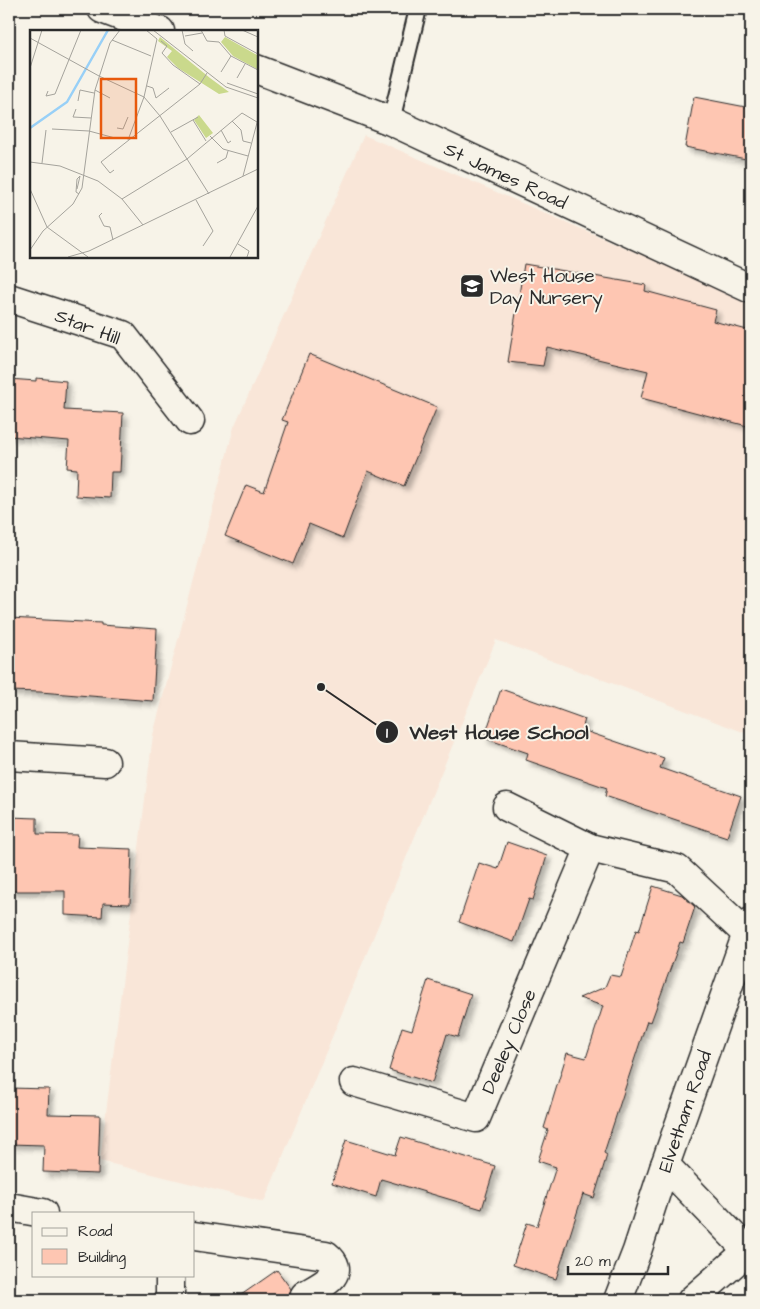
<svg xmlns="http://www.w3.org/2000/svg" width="760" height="1309" font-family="'Architects Daughter',sans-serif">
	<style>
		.built { fill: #f9e6d8 }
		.building { fill: #fec6b2; stroke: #2b2b2b; filter: url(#shadow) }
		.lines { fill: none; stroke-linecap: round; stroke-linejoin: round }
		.lane-casing { stroke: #2b2b2b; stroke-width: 20 }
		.street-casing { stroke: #2b2b2b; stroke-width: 31 }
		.lane { stroke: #f7f3e8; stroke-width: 16 }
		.street { stroke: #f7f3e8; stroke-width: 28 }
		.labels { text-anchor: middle; stroke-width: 4; stroke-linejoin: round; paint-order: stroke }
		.street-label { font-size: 19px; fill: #2b2b2b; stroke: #f7f3e8 }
		.poi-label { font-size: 19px; fill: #2b2b2b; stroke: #f7f3e8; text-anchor: start }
		.inset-river { fill: none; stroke: #98d0f7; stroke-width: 2.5 }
		.inset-road { fill: none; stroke: #a5a39c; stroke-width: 1 }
		.view { fill: #e8590c; fill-opacity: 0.15; stroke: #e8590c; stroke-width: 2.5 }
		.inset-edge { fill: none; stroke: #2b2b2b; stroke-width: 2.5 }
		.leader { fill: none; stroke: #2b2b2b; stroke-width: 2 }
		.callout-dot { fill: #2b2b2b; stroke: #f7f3e8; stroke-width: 2 }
		.mark-label { font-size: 15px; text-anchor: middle; font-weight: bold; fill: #fff }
		.callout-label { font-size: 20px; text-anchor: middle; font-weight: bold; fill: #2b2b2b; stroke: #f7f3e8; stroke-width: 4; stroke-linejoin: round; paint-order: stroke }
	</style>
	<defs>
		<filter id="shadow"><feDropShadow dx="4.5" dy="4.5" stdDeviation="2.5" flood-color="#0004"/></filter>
	</defs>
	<rect width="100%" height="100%" fill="#f7f3e8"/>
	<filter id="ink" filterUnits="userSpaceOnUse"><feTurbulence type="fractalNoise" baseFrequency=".02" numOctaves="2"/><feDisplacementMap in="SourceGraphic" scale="10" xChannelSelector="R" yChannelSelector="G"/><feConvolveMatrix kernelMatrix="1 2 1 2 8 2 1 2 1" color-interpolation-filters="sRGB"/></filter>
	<g filter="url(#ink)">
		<!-- built -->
		<path class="built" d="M364,135L751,302V735L496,640L264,1202L100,1161L153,735L234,427Z"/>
		<!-- building -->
		<g class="building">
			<path d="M694,97L751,108V160L685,147Z"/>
			<path d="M524,264L646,285L645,291L716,310L713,321L751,331V427L641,398L648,371L547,347L543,366L508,362Z"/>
			<path d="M309,354L437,407L404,486L368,471L343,538L309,524L293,564L225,536L246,485L264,492L288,422L282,420Z"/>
			<path d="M36,378L66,381L64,410L123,413L120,472H111L110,498L76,496L77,469L67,468L69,441L9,436V379L36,381Z"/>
			<path d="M9,618L101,623V625L157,629L153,701L40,692L9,691L10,658H9Z"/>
			<path d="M501,689L585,719L582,730L664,758L660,768L741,796L727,837L605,796L607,788L526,760L528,753L484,738Z"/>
			<path d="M9,817L37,818V834L78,835L77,847L132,849L130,904L103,903L102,917L65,915V891H9Z"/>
			<path d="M507,842L547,856L533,900L529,899L514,942L459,922L479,863L498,869Z"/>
			<path d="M653,886L682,895L695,907L683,943L680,942L651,1022L647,1021L604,1153L607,1155L594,1198L583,1194L556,1279L513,1265L527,1223L537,1226L556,1167L538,1161L548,1130L544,1128L567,1053L586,1058L603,1006L579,998L605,987L610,975L621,977L636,930L639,931Z"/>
			<path d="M428,980L471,994L458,1037L447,1034L432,1083L389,1070L402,1027L412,1030Z"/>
			<path d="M9,1088L49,1089L48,1114L100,1115L98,1174L43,1172L44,1145L9,1144Z"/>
			<path d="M401,1137L495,1166L482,1209L381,1179L376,1197L332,1183L346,1140L395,1155Z"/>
			<path d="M277,1270L291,1289L289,1294L291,1300H234Z"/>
		</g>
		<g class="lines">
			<defs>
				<path id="lane" d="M391,121L418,9"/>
				<g id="street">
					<path d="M102,9L160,31"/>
					<path d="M256,69L391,121L751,289"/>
					<path d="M9,298L123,335L190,421"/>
					<path d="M9,756L105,762"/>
					<path d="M507,807L590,848L677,869L747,934"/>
					<path d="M354,1082L476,1118L590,848"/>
					<path d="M665,1165L748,1251"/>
					<path d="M9,1207L43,1213"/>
					<path d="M194,1236L326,1255C350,1274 320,1286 305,1295"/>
					<path d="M170,1300V1275"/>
					<path d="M618,1300L637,1251L665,1165L751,922"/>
					<path d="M692,1300L751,1248"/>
				</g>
			</defs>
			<!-- lane casing -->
			<use href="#lane" class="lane-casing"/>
			<!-- street casing -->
			<use href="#street" class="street-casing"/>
			<!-- lane -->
			<use href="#lane" class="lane"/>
			<!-- street -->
			<use href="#street" class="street"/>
		</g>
	</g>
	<!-- icons -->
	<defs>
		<symbol id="school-square" viewBox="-11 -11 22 22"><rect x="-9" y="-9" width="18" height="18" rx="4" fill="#2b2b2b" stroke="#f7f3e8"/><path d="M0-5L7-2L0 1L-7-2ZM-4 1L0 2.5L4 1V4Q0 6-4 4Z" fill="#fff"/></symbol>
	</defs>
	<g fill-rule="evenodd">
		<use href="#school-square" x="458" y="272" width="28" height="28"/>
	</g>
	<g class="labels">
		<!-- street labels -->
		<g class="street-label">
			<text transform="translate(506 175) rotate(25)" y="7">St James Road</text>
			<text transform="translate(88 326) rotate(21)" y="7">Star Hill</text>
			<text transform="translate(508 1041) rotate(-67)" y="7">Deeley Close</text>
			<text transform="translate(684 1111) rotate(-71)" y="7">Elvetham Road</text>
		</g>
		<!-- poi labels -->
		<g class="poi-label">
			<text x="490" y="282">West House<tspan x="490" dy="22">Day Nursery</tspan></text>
		</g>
	</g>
	<!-- overview -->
	<g transform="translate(30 30)">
		<rect width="228" height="228" fill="#f7f3e8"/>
		<path d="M130,7L180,48L199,62L189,64L148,38L137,27L142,21L128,11ZM195,7L227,25V39L203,26L191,12ZM169,85L183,103L176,108L164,90Z" fill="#cad98c"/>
		<path class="inset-river" d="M0,98L37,72L78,0"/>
		<path class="inset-road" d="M123,0L196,57L228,68M152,0L155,14L163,21M171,0L177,11L189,12L201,26L228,40M194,0L195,6L228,24M212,0L228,7M155,6L172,3M0,8L69,46L114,67L130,86L179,164M82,10L121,26M131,11L137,16L132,23L143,35L170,54M0,38L12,0M191,42L201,26M207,48L215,34M197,53L228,64M117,56L123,58L126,68L139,58M65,60L80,68M18,61L16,66L25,64L51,0M48,71L50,60L64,63M46,79L43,87L61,88M163,90L176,111M202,91L211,100L213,111L221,113M87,98L93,99L98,87M22,99L59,101L85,108M191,100L198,113L201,111M141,102L168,87M180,106L193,119L218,126M98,110L114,67L127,9L116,0M0,132L30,136L68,151L92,169L113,195M12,133L16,100M187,133L196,128L198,121M84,140L80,143L71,132L170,54L177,43M213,146L228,89M0,159L17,197L58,227M47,159L50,146L47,149L46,162L49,164M92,169L157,129L212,83L227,92M166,170L183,201L173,216M72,183L69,186L74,196L80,197L83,210M208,214L219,221L217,227M0,220L13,201L43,174L52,158L65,60L80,13L90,0M38,227L59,221L228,139M200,227L228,176"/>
		<path class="view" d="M71,49H106V108H71Z"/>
		<rect width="228" height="228" class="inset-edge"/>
	</g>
	<!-- callouts -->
	<path class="leader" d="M321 687L387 732"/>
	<g class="callout-dot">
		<circle cx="321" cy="687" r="5"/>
		<circle cx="387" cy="732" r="12"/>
	</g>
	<g class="mark-label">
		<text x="387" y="738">1</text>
	</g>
	<g class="callout-label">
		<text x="499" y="739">West House School</text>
	</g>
	<!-- margin -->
	<rect width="760" height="1309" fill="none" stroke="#f7f3e8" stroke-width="30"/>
	<rect x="15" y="15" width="730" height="1279" fill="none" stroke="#2b2b2b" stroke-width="2" filter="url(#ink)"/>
	<!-- legend -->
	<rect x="32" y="1212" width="162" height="65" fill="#f7f3e8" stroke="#a5a39c"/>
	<rect x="42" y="1228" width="25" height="8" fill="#f7f3e8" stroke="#a5a39c"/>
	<text x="78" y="1236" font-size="15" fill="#2b2b2b">Road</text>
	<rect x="42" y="1249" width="25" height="15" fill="#fec6b2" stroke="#a5a39c"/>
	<text x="78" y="1262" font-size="15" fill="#2b2b2b">Building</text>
	<!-- scale -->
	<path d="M568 1266v8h100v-8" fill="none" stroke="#2b2b2b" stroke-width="2.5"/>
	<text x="575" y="1266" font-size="15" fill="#2b2b2b" stroke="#f7f3e8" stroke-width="4" paint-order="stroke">20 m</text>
</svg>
